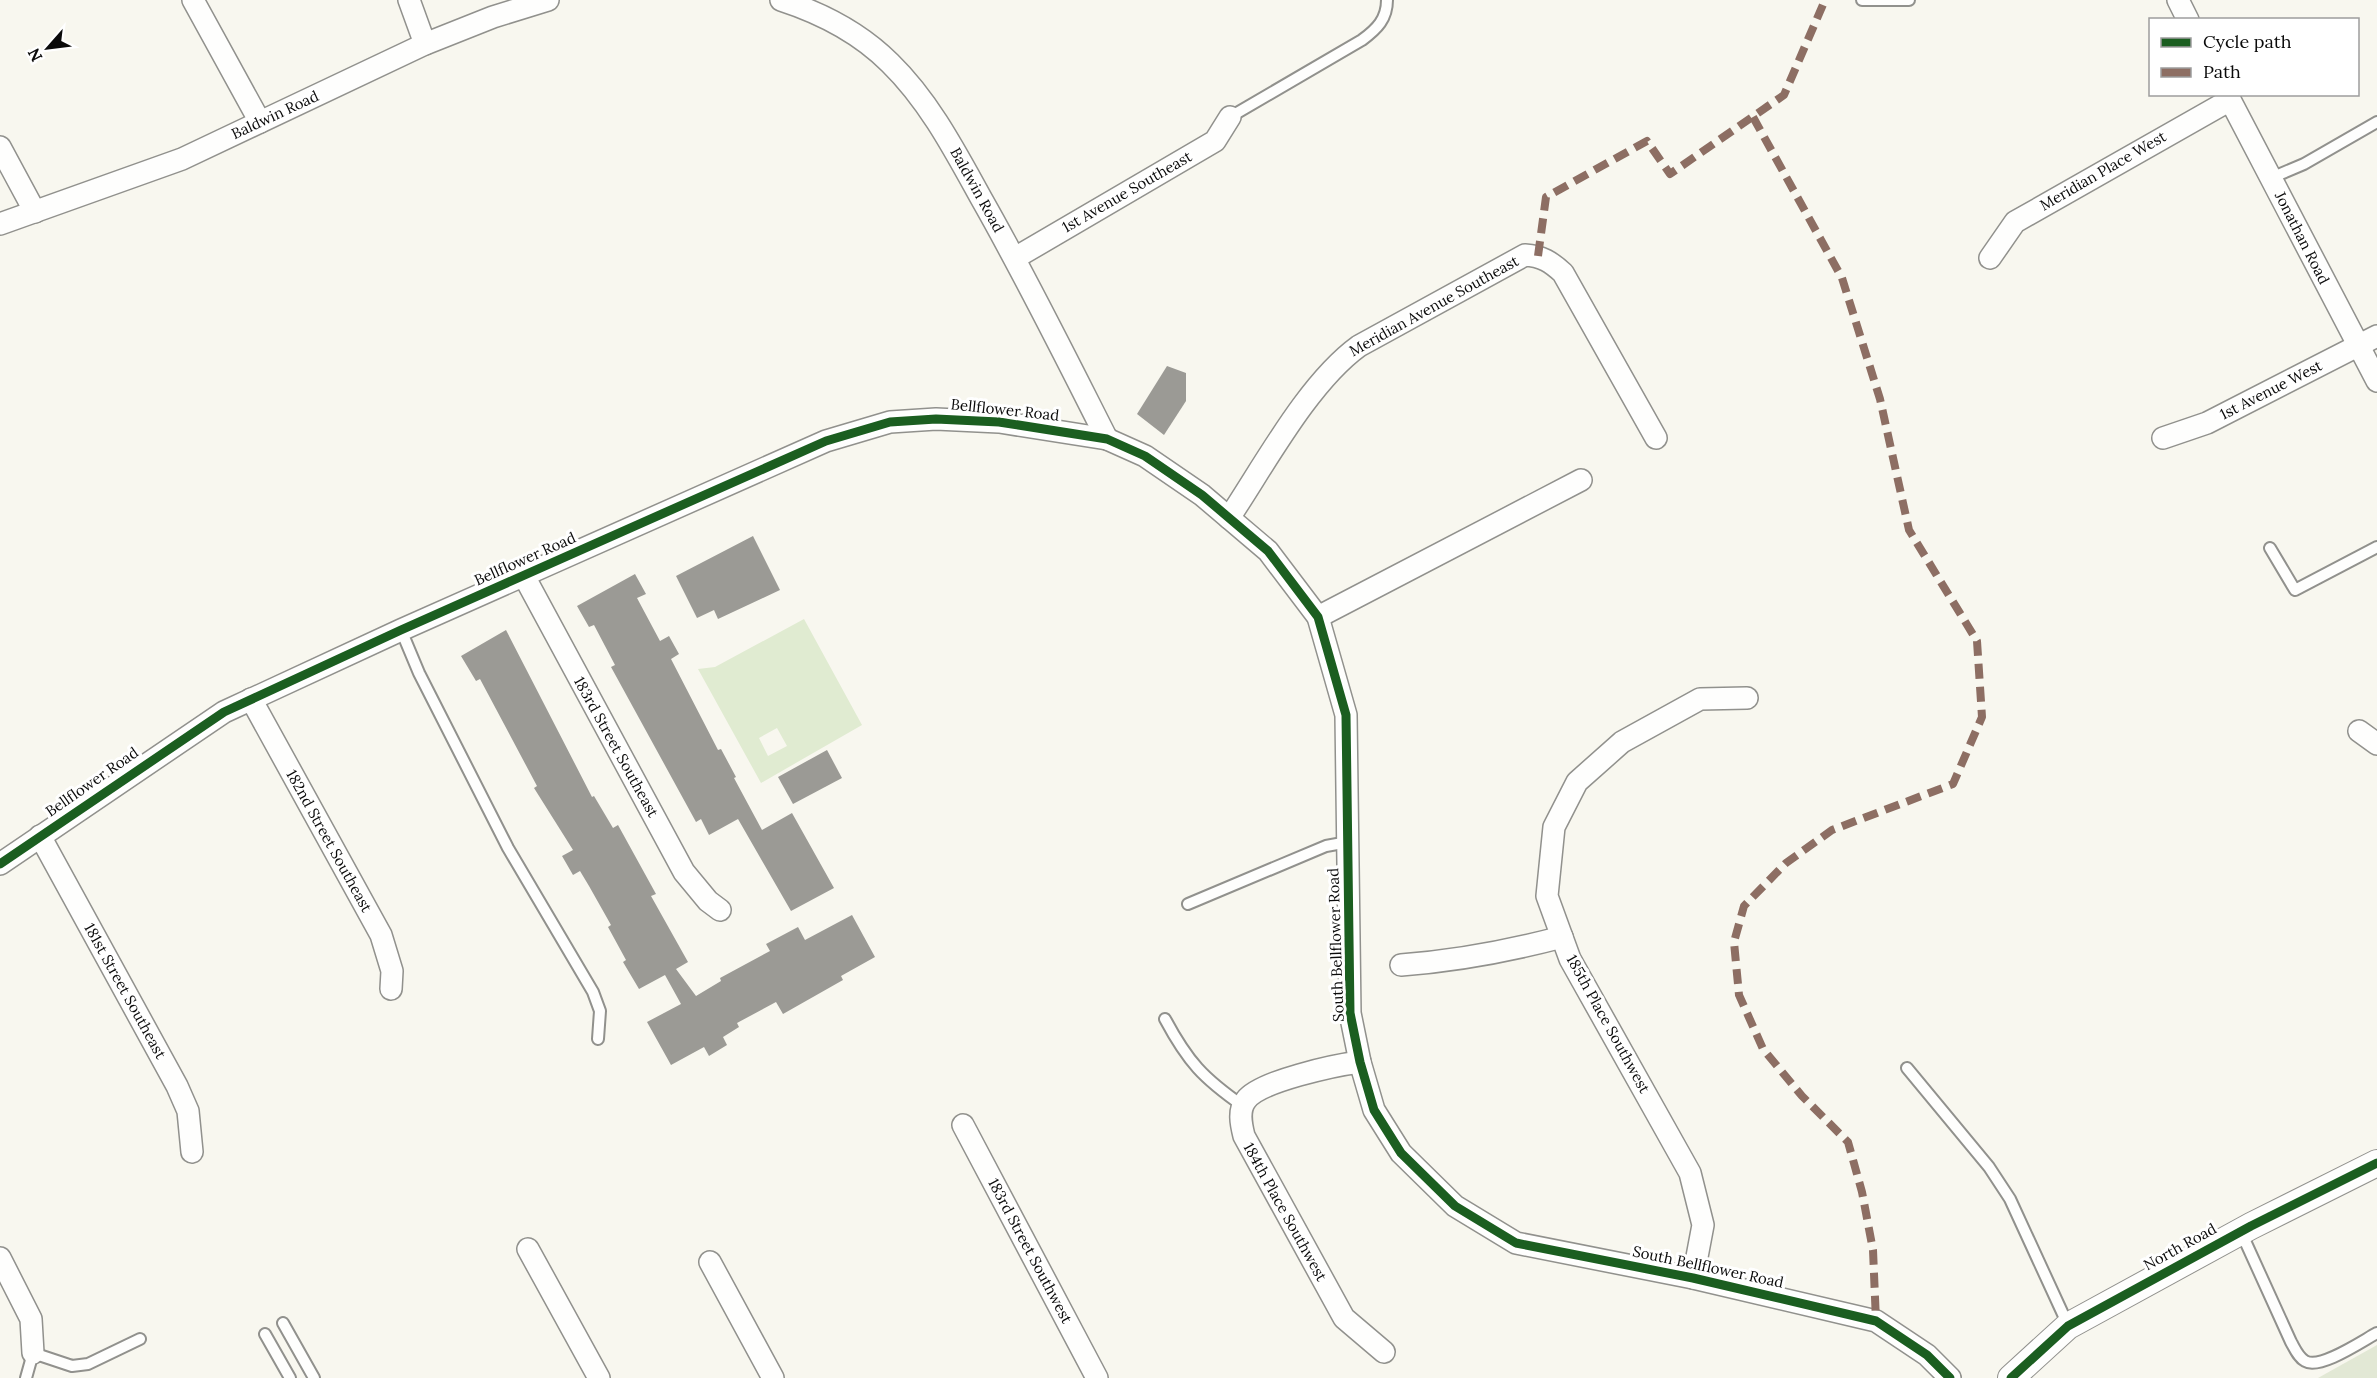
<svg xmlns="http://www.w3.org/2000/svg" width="2377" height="1378" font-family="Lora,serif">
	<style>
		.green { fill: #e0ebd1; fill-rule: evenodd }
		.cemetery { fill: #e2e8d5 }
		.building { fill: #9b9a95 }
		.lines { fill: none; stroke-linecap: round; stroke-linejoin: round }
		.service-casing { stroke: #91918d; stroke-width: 14 }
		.minor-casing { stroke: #91918d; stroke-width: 24 }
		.tertiary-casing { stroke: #91918d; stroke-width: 28 }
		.service { stroke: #fefefd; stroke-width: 10 }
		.minor { stroke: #fefefd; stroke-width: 21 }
		.tertiary { stroke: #fefefd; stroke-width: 26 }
		.quiet { stroke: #8d6e63; stroke-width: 8; stroke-dasharray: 15 8; stroke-linecap: butt }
		.cycleway-casing { stroke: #fff; stroke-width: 13 }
		.cycleway { stroke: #1b5e20; stroke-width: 9 }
		.labels { text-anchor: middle; stroke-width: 6; stroke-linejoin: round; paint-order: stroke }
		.street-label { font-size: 15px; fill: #0a0a0a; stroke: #fff }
	</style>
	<rect width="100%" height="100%" fill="#f8f7ef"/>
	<!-- green -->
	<path class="green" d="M804,619L862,725L761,783L698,669L715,667ZM777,728L787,746L768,756L759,738Z"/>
	<!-- cemetery -->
	<path class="cemetery" d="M2377,1345V1378H2318Z"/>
	<!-- building -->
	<g class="building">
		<path d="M1167,366L1186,373V401L1164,435L1137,414Z"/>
		<path d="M753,536L780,590L718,619L714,610L697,618L676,576Z"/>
		<path d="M635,574L646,594L637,598L660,641L669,636L679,654L671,659L718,750L721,749L736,777L734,778L762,830L792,813L834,888L791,911L738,819L709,835L701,819L696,822L611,667L615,665L594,625L589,627L577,606Z"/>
		<path d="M506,630L592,797L594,796L613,828L618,825L656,894L651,896L688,962L676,969L696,996L721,981L720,978L770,951L766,944L798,927L805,940L852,915L875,957L841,976L843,980L783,1014L776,1002L737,1023L739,1027L723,1037L727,1045L709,1056L704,1047L671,1065L647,1022L681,1004L665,975L639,989L623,962L626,960L608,927L611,925L589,886L580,871L573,875L562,856L573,850L534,788L537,786L480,679L476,681L461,656Z"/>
		<path d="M827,750L842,778L793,804L778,777Z"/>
	</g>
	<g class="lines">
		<defs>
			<g id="service">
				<path d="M1862,0H1909"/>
				<path d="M1230,117L1362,40C1377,29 1387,19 1387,0"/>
				<path d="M2271,178L2304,164L2377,122"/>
				<path d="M2270,548L2295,590L2377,547"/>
				<path d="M401,630L419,673L508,848L593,992L600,1011L598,1039"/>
				<path d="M1188,904L1326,846L1348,842"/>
				<path d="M1165,1019C1188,1062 1203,1078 1243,1106"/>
				<path d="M1907,1068L1989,1167L2010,1199L2068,1325"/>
				<path d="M2241,1232L2291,1342C2295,1349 2298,1357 2305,1361C2320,1370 2362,1341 2377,1333"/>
				<path d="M283,1323L314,1378"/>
				<path d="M265,1334L290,1378"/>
				<path d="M26,1378L33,1353L72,1366L88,1364L140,1339"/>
			</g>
			<g id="minor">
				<path d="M193,0L260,122"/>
				<path d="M409,0L425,44"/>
				<path d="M781,0C821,13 860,33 890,63C929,101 955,151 981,198C1026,277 1066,358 1107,439"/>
				<path d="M2178,0L2188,20"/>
				<path d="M2227,94L2377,381"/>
				<path d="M0,147L35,212"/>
				<path d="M0,224L182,159L425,44L493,17L548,0"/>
				<path d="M1015,258L1215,141L1230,117"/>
				<path d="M1990,258L2015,222L2230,100"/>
				<path d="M2163,438L2207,423L2377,336"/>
				<path d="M1229,518C1265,464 1308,383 1359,346L1525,255C1542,256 1551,262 1563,273L1656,438"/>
				<path d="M524,576L684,872L708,901L720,910"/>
				<path d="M1318,617L1581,480"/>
				<path d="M251,699L381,935L392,971L391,989"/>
				<path d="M2359,731L2377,744"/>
				<path d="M40,836L177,1086L188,1111L192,1152"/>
				<path d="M0,864L224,712L401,630L826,441L890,422L936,419L999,422L1107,439L1145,456L1202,495L1268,551L1318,617L1346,715L1350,1013L1360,1062L1374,1110L1401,1153L1455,1206L1516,1243L1693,1278L1876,1321L1927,1355L1950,1378"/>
				<path d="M1401,965C1456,961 1509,951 1562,937"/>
				<path d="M1360,1062C1336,1065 1260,1081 1246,1100C1238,1110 1241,1124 1244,1136L1344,1318L1384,1352"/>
				<path d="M963,1125L1097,1378"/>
				<path d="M528,1249L599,1378"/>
				<path d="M0,1258L31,1319L33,1353"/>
				<path d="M710,1262L773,1378"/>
				<path d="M1693,1278L1703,1225L1690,1173L1570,959L1547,896L1554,827L1577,782L1622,742L1700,699L1747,698"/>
			</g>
			<path id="tertiary" d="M2011,1378L2068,1326L2251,1226L2377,1163"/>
		</defs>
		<!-- service casing -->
		<use href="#service" class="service-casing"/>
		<!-- minor casing -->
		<use href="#minor" class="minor-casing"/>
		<!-- tertiary casing -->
		<use href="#tertiary" class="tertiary-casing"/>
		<!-- service -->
		<use href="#service" class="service"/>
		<!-- minor -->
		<use href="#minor" class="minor"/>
		<!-- tertiary -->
		<use href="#tertiary" class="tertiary"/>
		<!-- quiet -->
		<g class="quiet">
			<path d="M1753,117L1842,278L1880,399L1909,530L1977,641L1982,717L1953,784L1832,830L1786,863L1744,906L1734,942L1739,995L1763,1049L1802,1096L1848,1142L1862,1192L1873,1250L1876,1321"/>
			<path d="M1538,256L1546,197L1647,141L1670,174L1784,95L1825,0"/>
		</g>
		<defs>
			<g id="cycleway">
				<path d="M0,864L224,712L401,630L826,441L890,422L936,419L999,422L1107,439L1145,456L1202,495L1268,551L1318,617L1346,715L1350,1013L1360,1062L1374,1110L1401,1153L1455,1206L1516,1243L1693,1278L1876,1321L1927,1355L1950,1378"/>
				<path d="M2011,1378L2068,1326L2251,1226L2377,1163"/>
			</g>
		</defs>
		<!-- cycleway casing -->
		<use href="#cycleway" class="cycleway-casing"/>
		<!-- cycleway -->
		<use href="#cycleway" class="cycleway"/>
	</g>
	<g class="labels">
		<!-- street labels -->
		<g class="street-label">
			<text transform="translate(275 115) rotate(-25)" y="5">Baldwin Road</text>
			<text transform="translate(2103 171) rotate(-30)" y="5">Meridian Place West</text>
			<text transform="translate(977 190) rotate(61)" y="5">Baldwin Road</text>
			<text transform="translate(1127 192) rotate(-30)" y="5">1st Avenue Southeast</text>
			<text transform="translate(2302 238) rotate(63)" y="5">Jonathan Road</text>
			<text transform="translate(1434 306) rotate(-29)" y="5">Meridian Avenue Southeast</text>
			<text transform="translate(2271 390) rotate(-27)" y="5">1st Avenue West</text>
			<text transform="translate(1005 410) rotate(6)" y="5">Bellflower Road</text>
			<text transform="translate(525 559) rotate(-24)" y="5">Bellflower Road</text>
			<text transform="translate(616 747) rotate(61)" y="5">183rd Street Southeast</text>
			<text transform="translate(92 782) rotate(-35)" y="5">Bellflower Road</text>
			<text transform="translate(329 841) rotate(61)" y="5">182nd Street Southeast</text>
			<text transform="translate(1336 945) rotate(-92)" y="5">South Bellflower Road</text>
			<text transform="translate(125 991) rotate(61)" y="5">181st Street Southeast</text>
			<text transform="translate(1608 1024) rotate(61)" y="5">185th Place Southwest</text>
			<text transform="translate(1285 1212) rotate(61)" y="5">184th Place Southwest</text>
			<text transform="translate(2180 1247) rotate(-29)" y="5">North Road</text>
			<text transform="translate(1030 1251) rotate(62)" y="5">183rd Street Southwest</text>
			<text transform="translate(1708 1267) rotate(12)" y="5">South Bellflower Road</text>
		</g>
	</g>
	<!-- legend -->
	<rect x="2149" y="18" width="210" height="78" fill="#ffffff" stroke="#9d9d9d" stroke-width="1.5"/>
	<rect x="2161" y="38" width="30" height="9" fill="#1b5e20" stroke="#9d9d9d" stroke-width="1.5"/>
	<text x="2203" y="48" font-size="18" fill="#0a0a0a">Cycle path</text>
	<rect x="2161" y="68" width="30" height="9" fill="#8d6e63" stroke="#9d9d9d" stroke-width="1.5"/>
	<text x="2203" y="78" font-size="18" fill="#0a0a0a">Path</text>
	<!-- north arrow -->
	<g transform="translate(48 48) rotate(242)" stroke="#ffffff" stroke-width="4.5" paint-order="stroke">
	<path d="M0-4.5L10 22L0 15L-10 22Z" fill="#0a0a0a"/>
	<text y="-9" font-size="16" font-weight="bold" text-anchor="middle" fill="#0a0a0a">N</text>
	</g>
</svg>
